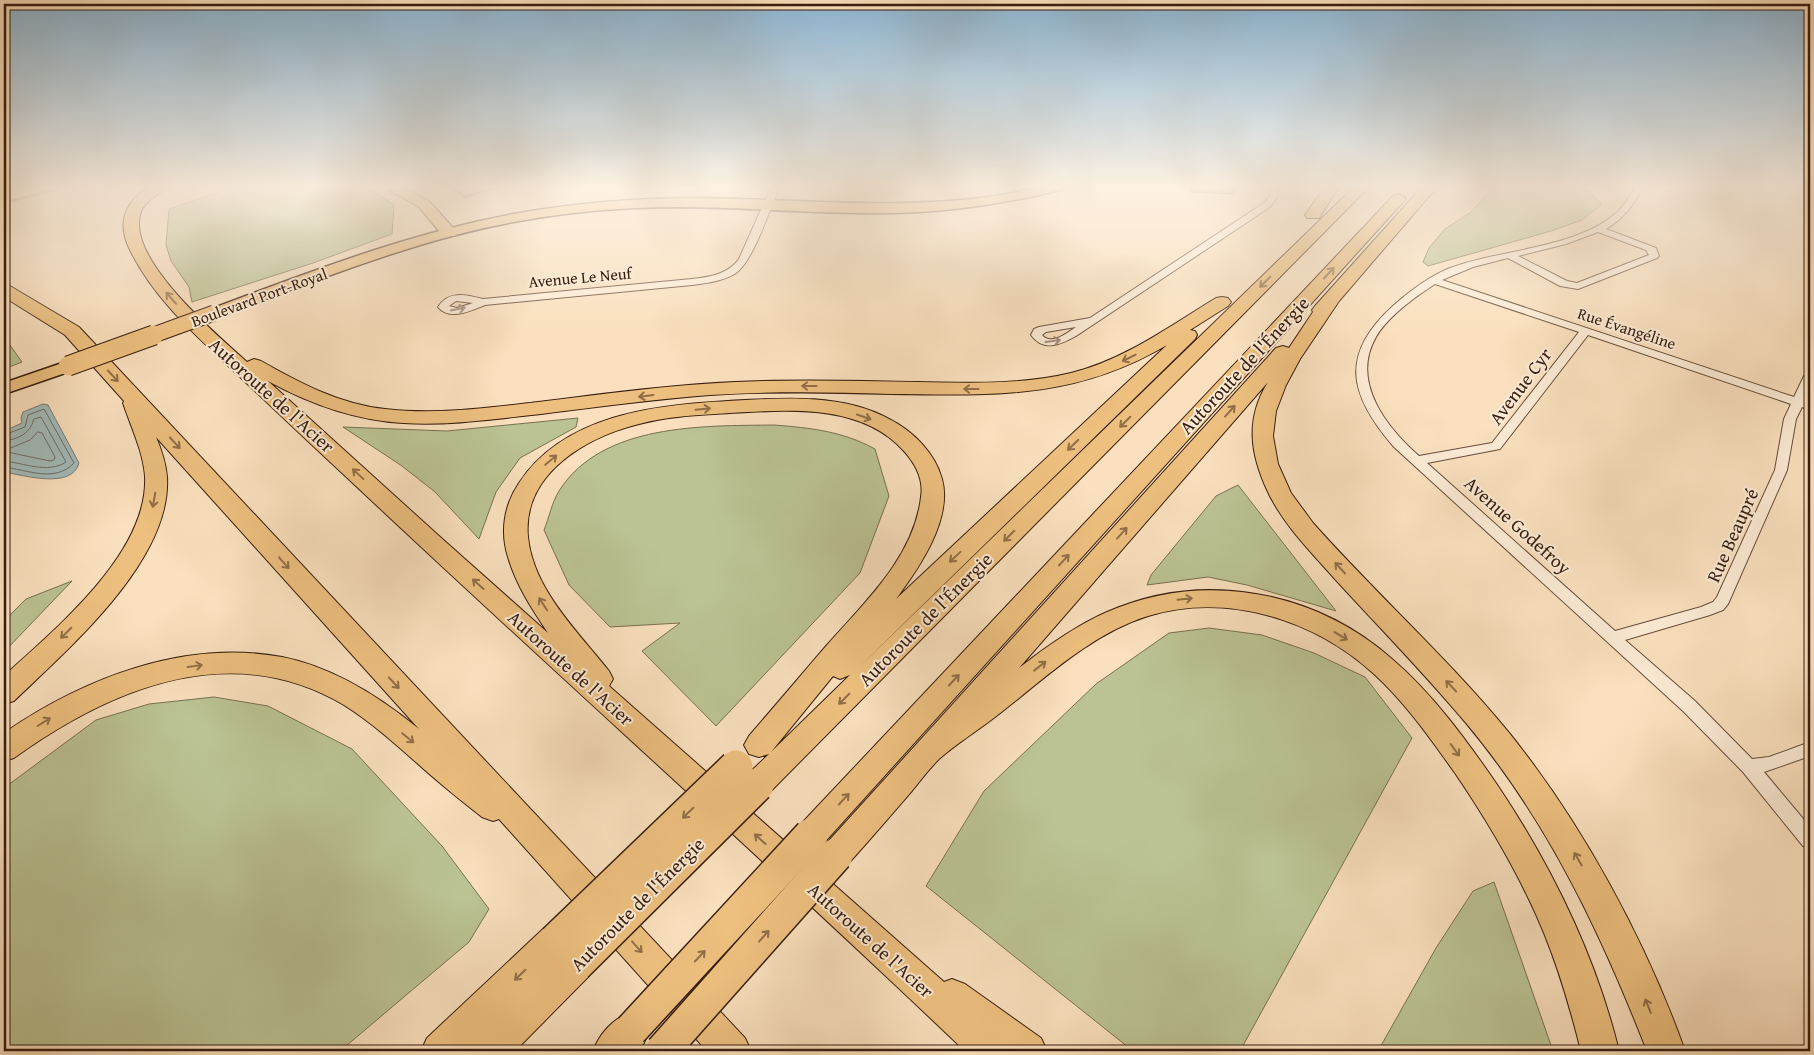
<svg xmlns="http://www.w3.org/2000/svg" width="1814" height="1055" font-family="'Gentium Book Plus',serif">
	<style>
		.green { fill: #bbc394; stroke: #797052 }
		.water { fill: #a2bbbb; stroke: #777c76 }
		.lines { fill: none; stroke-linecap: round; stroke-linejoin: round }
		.shore { stroke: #6c6c65; stroke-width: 1 }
		.stream { stroke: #777c76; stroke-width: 2.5 }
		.street-casing { stroke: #684e3b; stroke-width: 2 }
		.primary-casing { stroke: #371d0f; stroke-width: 3 }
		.highway-casing { stroke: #371d0f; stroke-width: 2 }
		.street { fill: #fcebd5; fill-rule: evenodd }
		.primary { fill: #edc07f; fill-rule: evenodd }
		.highway { fill: #edc07f; fill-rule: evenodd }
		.primary-bridge-far1-casing { stroke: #371d0f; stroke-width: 17; stroke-linecap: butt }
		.primary-bridge-casing { stroke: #371d0f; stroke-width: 21; stroke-linecap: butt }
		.highway-bridge-casing { stroke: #371d0f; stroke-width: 36; stroke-linecap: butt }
		.primary-bridge-far1 { stroke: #edc07f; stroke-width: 15 }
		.primary-bridge { stroke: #edc07f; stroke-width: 19 }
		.highway-bridge { stroke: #edc07f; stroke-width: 33 }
		.wall { fill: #c38e71; stroke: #371d0f }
		.oneway { stroke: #926e47 }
		.oneway2 { stroke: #a38e7c }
		.labels { text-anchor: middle; stroke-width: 4; stroke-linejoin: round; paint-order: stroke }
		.far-street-label { font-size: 16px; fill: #371d0f; stroke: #fcebd5 }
		.street-label { font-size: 19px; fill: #371d0f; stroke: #fcebd5 }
	</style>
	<rect width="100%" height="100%" fill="#fae0be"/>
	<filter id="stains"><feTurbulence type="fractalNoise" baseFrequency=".004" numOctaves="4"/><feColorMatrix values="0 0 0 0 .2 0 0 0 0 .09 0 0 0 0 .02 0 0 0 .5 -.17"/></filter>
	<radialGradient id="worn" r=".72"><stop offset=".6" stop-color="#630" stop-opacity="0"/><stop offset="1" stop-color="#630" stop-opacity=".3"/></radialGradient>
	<!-- green -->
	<g class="green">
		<path d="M233,187H354L373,191L394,205L392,234L313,263L192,302L189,287L171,261L166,245L169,209Z"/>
		<path d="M1507,187H1574L1590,192L1602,204L1582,220L1551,231L1428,266L1423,262L1429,248L1445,229L1471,212L1491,190Z"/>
		<path d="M4,337L22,362L4,369Z"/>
		<path d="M578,418L576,427L520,458L496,492L479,539L435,492L402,466L343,427L447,431Z"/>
		<path d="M774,425C811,428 842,431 875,449L889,496L860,573L716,726L642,651L680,623L610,627L569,585L544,530C549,518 552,502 559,491C602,423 703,426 774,425Z"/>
		<path d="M1238,485L1336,611L1247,585L1208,577L1147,585L1151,575L1216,496Z"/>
		<path d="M72,581L4,652V621L26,599Z"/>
		<path d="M1209,628L1262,635L1314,653L1365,677L1412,738L1240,1051H1133L926,886L984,791L1096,684L1169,633Z"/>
		<path d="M214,697L268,706L352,749L442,846L489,909L469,942L340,1051H4V788L96,720L149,704Z"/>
		<path d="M1494,882L1553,1051H1378L1436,948L1473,891Z"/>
	</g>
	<!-- water -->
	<path class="water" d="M43,404L48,405L79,463C72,490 23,475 4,472V431L22,423L21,418L23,412Z"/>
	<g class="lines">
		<!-- shore -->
		<g class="shore">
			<path d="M38,432L42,433L55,457L54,460L50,461L7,452L8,449L30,440Z"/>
			<path d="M4,435L25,427L28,415L44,409L74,463C55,483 28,470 4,467"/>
			<path d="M4,441C18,439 30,434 34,419L41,417L66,462C48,474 24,463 4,461"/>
		</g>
		<!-- stream -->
		<g class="stream">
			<path d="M450,187L465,197L496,187"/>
			<path d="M4,203L64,187"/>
		</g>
		<defs>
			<g id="street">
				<path d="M771,187H779C770,208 754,260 736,273C724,281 707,283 692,285L485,305C470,311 450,321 438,307C449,290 466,295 483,299L692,279C710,277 728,274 739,259ZM456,301L473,303L457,308L449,306Z"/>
				<path d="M1267,187H1275L1278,196L1270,207L1076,336C1060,345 1043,352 1031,335L1034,329L1039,327L1090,318L1264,203L1270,196ZM1076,327C1067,333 1051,346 1042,335L1046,332Z"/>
				<path d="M1635,187H1643C1634,205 1623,219 1606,229L1656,248L1659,256L1657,258L1578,289L1560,286L1508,258L1473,267L1442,280L1794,397L1804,376L1810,373V388L1805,400L1810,402V410L1802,407L1796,419L1787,470L1728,604L1723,610L1710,615L1625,640L1695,701L1752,759L1769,757L1810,742V756L1764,772L1810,827V848L1803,846L1743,772L1683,711L1394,447C1349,395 1339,355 1393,306C1410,291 1428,277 1450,268C1498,250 1576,248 1615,214C1624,207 1629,197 1635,187ZM1598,232L1646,250L1649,255L1577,283L1567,281L1518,256L1566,244ZM1435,284L1579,332L1492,443L1419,456C1387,428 1350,382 1376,337C1388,316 1415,297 1435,284ZM1588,335L1791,404L1784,419L1775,470L1717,597L1713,602L1701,607L1615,631L1427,463L1500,449Z"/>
			</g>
			<g id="primary">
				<path d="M1041,187H1063L1061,190C1006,203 951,212 894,213C808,215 722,204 635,208C574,211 511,220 452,236C373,257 297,288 220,316H208L206,313L208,310C286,281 363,251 443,230C505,213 568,204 632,200C770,191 903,220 1041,187Z"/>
				<path d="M68,361L74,362L77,366L74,370L4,394V383Z"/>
			</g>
			<g id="highway">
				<path d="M148,187H164C157,198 143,201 140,215C128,260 216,334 247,362L254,359L261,361C300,383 339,404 385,409C436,415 487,408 538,402C603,394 669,385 735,382C796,379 857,381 918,382C969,383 1021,385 1071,373C1124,360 1170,326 1216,298L1222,297L1228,298L1231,302L1228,306L1190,330L1195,331L1197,335L1195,339L853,673L1354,187H1369L768,794L757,798L746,794L742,785L746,776L769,754L759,757L749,754L744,745L749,736C775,706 801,675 827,645C865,602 914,557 921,497C924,479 915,463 903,450C860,403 788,410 730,413C700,415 668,416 639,424C586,437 522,474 528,537C533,589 578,632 609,671L613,679L609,686L944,982L952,979L965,984L1041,1038L1047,1051H965C765,860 558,676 356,486C317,450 278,413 239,376C199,338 155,301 130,250C117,224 124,203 148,187ZM1167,345L896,599C919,568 953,519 942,479C935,453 913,431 889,419C842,393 780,398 728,401C654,405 564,415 519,483C504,505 500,532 508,557C516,585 532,609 548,633L439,536L268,381C310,404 354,420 403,423C449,426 495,419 541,414C597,407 654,399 710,395C770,391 830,392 890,394C994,395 1074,400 1167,345ZM850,675L771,752L833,676L840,679Z"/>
				<path d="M387,187H404L429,201L455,230L457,233L455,236H443L419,207L389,190Z"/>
				<path d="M1325,187H1339L1319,218H1307L1305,215Z"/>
				<path d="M1422,187H1437L1339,301L1300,359L1286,385L1276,411L1273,436L1278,464L1291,493L1313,523C1377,595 1449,659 1510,734C1583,825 1646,941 1685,1051H1647C1601,933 1548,821 1466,723C1424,673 1378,626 1334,578C1311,552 1283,524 1268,492C1250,454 1245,419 1268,382L1019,668C1046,647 1075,626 1107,612C1202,570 1314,590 1392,659C1434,695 1467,741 1498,786C1552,867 1596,957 1619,1051H1581C1571,1011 1560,972 1544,933C1521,877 1489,823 1455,773C1430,738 1405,702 1373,673C1313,619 1226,592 1148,616C1090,634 1042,681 995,717C977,731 956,744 939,759C929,769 920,781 911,792C890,816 869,841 847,865L836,870L825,865L820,855L825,845L1276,348L1283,346L1289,348L1313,312L1312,310L1315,306Z"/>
				<path d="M1398,194L1403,196L1406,199L1403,202L822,845L811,849L800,845L795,835L800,825L1393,196Z"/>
				<path d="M4,285L10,286L79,327L745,1038L751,1051H707L499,819L493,821L482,817C463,802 444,787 426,771C400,748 374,724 344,705C231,638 111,688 14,758L4,761V733C84,678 184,639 282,657C333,667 380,697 419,729L156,437C161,449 166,463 167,477C172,560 69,648 14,701L4,704V676C55,629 149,553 145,476C143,451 131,427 123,403L124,401L65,335L4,297Z"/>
				<path d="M555,924L567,929L572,941L568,951L576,948L588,953L594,965L588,977L515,1051H470L473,1045L466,1051H421L427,1038L543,929Z"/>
				<path d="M631,1012L644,1017L649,1030L644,1043L637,1051H593C600,1033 613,1019 631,1012Z"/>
			</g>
		</defs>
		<!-- street casing -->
		<use href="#street" class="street-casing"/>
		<!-- primary casing -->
		<use href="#primary" class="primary-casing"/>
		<!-- highway casing -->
		<use href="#highway" class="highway-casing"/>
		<!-- street -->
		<use href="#street" class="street"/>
		<!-- primary -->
		<use href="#primary" class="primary"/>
		<!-- highway -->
		<use href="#highway" class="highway"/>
		<defs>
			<path id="primary-bridge-far1" d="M151,336L214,313"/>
			<path id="primary-bridge" d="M68,366L154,335"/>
			<g id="highway-bridge">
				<path d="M555,941L736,767"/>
				<path d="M576,965L757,785"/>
				<path d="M631,1030L811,835"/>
				<path d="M662,1051L836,855"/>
			</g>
		</defs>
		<!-- primary-bridge-far1 casing -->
		<use href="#primary-bridge-far1" class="primary-bridge-far1-casing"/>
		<!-- primary-bridge casing -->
		<use href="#primary-bridge" class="primary-bridge-casing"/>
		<!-- highway-bridge casing -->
		<use href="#highway-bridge" class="highway-bridge-casing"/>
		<!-- primary-bridge-far1 -->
		<use href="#primary-bridge-far1" class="primary-bridge-far1"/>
		<!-- primary-bridge -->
		<use href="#primary-bridge" class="primary-bridge"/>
		<!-- highway-bridge -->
		<use href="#highway-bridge" class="highway-bridge"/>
	</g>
	<!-- wall -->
	<path class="wall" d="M1190,187H1235L1234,194L1191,192Z"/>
	<!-- one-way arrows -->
	<defs><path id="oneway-shaft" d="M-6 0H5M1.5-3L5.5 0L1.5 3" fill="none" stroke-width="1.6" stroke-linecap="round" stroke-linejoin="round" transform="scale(1.25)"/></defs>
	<g class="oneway">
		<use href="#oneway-shaft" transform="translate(1329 273) rotate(-47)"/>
		<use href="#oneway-shaft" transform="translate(1265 282) rotate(135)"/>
		<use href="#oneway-shaft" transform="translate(171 298) rotate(-131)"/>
		<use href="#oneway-shaft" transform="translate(1129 358) rotate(154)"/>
		<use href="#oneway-shaft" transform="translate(113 376) rotate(47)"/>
		<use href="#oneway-shaft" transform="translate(809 386) rotate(-180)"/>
		<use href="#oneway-shaft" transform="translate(971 389) rotate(-180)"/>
		<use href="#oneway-shaft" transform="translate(646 396) rotate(173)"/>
		<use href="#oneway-shaft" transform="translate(703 409) rotate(-5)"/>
		<use href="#oneway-shaft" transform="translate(1230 411) rotate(-48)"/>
		<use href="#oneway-shaft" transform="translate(864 417) rotate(19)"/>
		<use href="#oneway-shaft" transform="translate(1125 422) rotate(135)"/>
		<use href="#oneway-shaft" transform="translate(175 443) rotate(47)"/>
		<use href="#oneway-shaft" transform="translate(1073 445) rotate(136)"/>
		<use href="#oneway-shaft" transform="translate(551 460) rotate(-40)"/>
		<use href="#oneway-shaft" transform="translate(358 474) rotate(-137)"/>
		<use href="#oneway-shaft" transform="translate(154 500) rotate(100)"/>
		<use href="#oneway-shaft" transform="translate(1122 533) rotate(-48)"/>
		<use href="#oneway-shaft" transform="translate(1009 536) rotate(135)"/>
		<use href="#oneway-shaft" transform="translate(955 557) rotate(137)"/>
		<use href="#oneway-shaft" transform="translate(1064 560) rotate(-47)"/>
		<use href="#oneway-shaft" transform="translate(284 563) rotate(48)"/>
		<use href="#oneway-shaft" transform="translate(1340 568) rotate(-133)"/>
		<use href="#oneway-shaft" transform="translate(478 584) rotate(-138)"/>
		<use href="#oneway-shaft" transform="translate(1185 599) rotate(-6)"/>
		<use href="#oneway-shaft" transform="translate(543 604) rotate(-123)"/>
		<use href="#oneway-shaft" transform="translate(66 633) rotate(135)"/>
		<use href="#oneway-shaft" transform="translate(1341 636) rotate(31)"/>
		<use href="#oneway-shaft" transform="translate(195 666) rotate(-8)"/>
		<use href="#oneway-shaft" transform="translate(1040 666) rotate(-38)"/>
		<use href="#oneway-shaft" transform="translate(954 680) rotate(-47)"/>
		<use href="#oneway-shaft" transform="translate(394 683) rotate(47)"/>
		<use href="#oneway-shaft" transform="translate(1451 686) rotate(-133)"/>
		<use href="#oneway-shaft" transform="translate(844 699) rotate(135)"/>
		<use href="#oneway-shaft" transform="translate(44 722) rotate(-32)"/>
		<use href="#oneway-shaft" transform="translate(408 738) rotate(39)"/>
		<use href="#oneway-shaft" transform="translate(1455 750) rotate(54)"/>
		<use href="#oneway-shaft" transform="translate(844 799) rotate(-47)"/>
		<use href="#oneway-shaft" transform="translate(688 813) rotate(136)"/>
		<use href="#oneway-shaft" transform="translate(760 839) rotate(-138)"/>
		<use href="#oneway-shaft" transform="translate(1578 859) rotate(-120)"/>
		<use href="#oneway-shaft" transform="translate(764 936) rotate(-48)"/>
		<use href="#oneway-shaft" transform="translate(637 947) rotate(48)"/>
		<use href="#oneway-shaft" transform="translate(700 956) rotate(-47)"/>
		<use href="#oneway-shaft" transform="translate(520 975) rotate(136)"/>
		<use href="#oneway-shaft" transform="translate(1648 1006) rotate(-112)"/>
	</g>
	<g class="oneway2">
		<use href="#oneway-shaft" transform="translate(458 309) rotate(-11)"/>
		<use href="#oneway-shaft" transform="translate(1053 341) rotate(-8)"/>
	</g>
	<!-- sky -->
	<linearGradient id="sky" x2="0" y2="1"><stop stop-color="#8cb7d6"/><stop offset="0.56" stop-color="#fdf1e2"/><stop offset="1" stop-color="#fdf1e2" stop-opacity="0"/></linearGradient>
	<rect width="1814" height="334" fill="url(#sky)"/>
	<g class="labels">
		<!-- far-street labels -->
		<g class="far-street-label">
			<text transform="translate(580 277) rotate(-5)" y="6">Avenue Le Neuf</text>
			<text transform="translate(259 297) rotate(-20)" y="6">Boulevard Port-Royal</text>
			<text transform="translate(1627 328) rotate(18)" y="6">Rue Évangéline</text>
		</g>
		<!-- street labels -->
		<g class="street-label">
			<text transform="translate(1244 365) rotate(-47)" y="7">Autoroute de l'Énergie</text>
			<text transform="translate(1520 386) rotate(-53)" y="7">Avenue Cyr</text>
			<text transform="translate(272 395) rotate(42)" y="7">Autoroute de l'Acier</text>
			<text transform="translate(1518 525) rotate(42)" y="7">Avenue Godefroy</text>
			<text transform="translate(1732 535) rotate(-66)" y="7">Rue Beaupré</text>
			<text transform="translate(925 619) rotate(-45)" y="7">Autoroute de l'Énergie</text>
			<text transform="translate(571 668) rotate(42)" y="7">Autoroute de l'Acier</text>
			<text transform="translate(637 904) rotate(-45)" y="7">Autoroute de l'Énergie</text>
			<text transform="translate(871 940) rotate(42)" y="7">Autoroute de l'Acier</text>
		</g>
	</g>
	<!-- margin -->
	<rect width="1814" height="1055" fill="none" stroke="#fae0be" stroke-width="20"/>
	<rect x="5" y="5" width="1804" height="1045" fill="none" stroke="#371d0f" stroke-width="2.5"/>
	<rect x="10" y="10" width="1794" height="1035" fill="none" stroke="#371d0f"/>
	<rect width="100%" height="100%" filter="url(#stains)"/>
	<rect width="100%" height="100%" fill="url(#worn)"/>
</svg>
